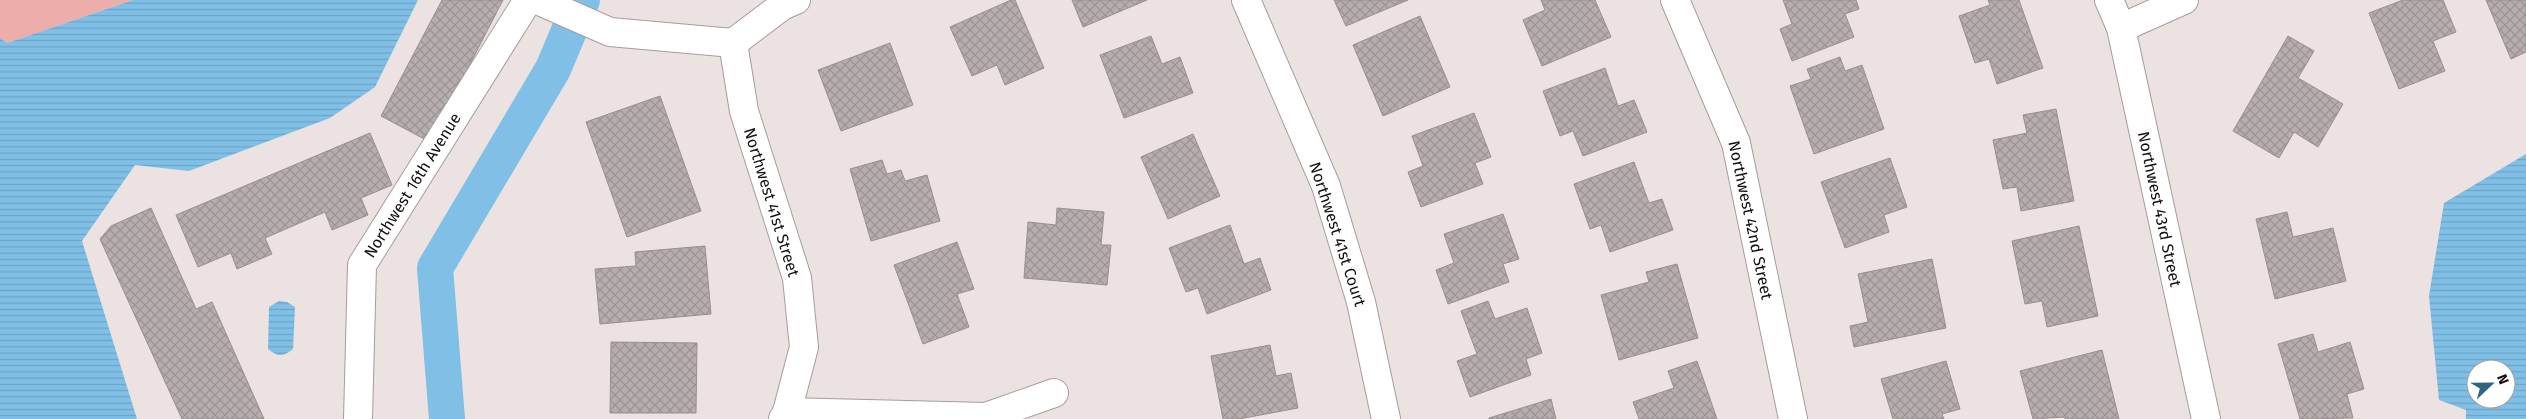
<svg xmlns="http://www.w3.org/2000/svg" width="2526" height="419" font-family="'Fira Sans',sans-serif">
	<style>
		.park { fill: #edadaa }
		.water { fill: url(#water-rules); fill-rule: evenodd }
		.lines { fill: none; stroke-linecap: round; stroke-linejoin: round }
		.canal { stroke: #80c0e6; stroke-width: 36 }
		.building { fill: url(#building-cross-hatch); stroke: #988f8e }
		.street-casing { stroke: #a69c9c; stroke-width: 30 }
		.street { stroke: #fff; stroke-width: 28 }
		.labels { text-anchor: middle; stroke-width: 5; stroke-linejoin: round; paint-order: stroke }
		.street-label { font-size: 16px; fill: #120e0e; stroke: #fff }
	</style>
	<defs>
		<pattern id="water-rules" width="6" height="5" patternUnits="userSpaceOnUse" patternTransform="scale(1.25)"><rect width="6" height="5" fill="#80c0e6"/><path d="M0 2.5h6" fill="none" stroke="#6ea4c4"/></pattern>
		<pattern id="building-cross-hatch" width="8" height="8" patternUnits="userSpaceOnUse" patternTransform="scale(1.25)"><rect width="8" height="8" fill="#b7adad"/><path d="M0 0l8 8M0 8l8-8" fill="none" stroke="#9c9494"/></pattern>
	</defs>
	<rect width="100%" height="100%" fill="#ece2e1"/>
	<!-- park -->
	<path class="park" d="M0,0H133L7,43L0,38Z"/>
	<!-- water -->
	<g class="water">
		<path d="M133,0H418L375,87L330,118L189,171L135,165L82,241L137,419H0V38L7,43Z"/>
		<path d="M2526,154V419H2466V410L2439,400L2429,296L2444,203ZM2476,369H2506V399H2476Z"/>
		<path d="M279,301L287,302L295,307L293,349C283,357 278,357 268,349L269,307Z"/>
	</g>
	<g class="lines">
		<!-- canal -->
		<path class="canal" d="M447,419L435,268L553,69L582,0"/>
	</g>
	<!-- building -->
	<g class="building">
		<path d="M442,0H503L430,142L381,116Z"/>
		<path d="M1011,0H1015L1044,68L1005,85L997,65L972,76L950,27Z"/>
		<path d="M1072,0H1147L1083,27Z"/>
		<path d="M1334,0H1408L1346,26Z"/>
		<path d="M1541,0H1595L1611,37L1542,66L1523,20L1545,10Z"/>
		<path d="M1783,0H1856L1859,9L1845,14L1854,37L1792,61L1780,29L1792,24Z"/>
		<path d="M1988,0H2019L2043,68L1997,84L1989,59L1975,63L1959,16L1990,5Z"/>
		<path d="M2403,0H2443L2456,32L2433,41L2445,71L2399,89L2369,13Z"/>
		<path d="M2486,0H2526V52L2511,59Z"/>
		<path d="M1420,16L1450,87L1383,116L1353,45Z"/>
		<path d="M1151,36L1162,64L1180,57L1193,93L1124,118L1100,55Z"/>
		<path d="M2288,36L2314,51L2298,78L2343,104L2318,147L2294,132L2279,158L2233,131Z"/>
		<path d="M890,43L913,105L841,131L818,70Z"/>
		<path d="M1840,57L1845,71L1862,65L1884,129L1814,154L1790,86L1811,79L1807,69Z"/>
		<path d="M1605,68L1618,106L1634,100L1647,132L1583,156L1573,131L1560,136L1543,91Z"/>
		<path d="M660,96L701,211L627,237L586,122Z"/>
		<path d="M2056,109L2074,201L2021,211L2017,187L2003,189L1993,140L2027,133L2023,115Z"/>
		<path d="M1474,113L1491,157L1475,163L1483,184L1421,207L1408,172L1423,166L1412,136Z"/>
		<path d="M370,133L392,185L361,198L368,215L332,230L325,212L265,238L272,254L237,269L231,253L198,267L176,215Z"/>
		<path d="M1193,134L1220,196L1168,219L1141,157Z"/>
		<path d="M1890,158L1907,207L1884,215L1889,232L1845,248L1821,182Z"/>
		<path d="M882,160L887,174L901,170L905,181L927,175L940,221L871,241L850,169Z"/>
		<path d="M1634,162L1649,203L1662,199L1673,230L1610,252L1601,225L1590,229L1574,184Z"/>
		<path d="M151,208L196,309L212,302L264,419H182L100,239L111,226Z"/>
		<path d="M1057,208L1104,212L1101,245H1111L1107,285L1024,278L1028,222L1056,225Z"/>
		<path d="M2287,212L2293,237L2333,228L2346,281L2275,299L2256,219Z"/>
		<path d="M1503,214L1519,259L1503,264L1509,282L1448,304L1436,270L1454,263L1444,234Z"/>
		<path d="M1230,225L1244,264L1260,258L1271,290L1207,314L1198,288L1186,292L1169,248Z"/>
		<path d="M2079,226L2098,316L2047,327L2042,301L2025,304L2012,241Z"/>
		<path d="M957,242L974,289L957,294L969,327L923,344L894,265Z"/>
		<path d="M705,246L711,314L600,324L595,269L636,266L635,252Z"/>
		<path d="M1932,259L1946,328L1854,347L1850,326L1868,322L1858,274Z"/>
		<path d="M1677,264L1698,338L1619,360L1601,295L1649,282L1646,272Z"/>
		<path d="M1488,301L1495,319L1527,308L1542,353L1526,359L1531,375L1470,397L1457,361L1477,354L1461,311Z"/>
		<path d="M2313,334L2318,352L2350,342L2364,389L2347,394L2353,418L2300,419L2278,344Z"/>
		<path d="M611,342L697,343L696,413H610Z"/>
		<path d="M1270,345L1276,376L1291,373L1298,408L1239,419H1223L1211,356Z"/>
		<path d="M2102,350L2119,419H2065V417L2033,419L2020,371Z"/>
		<path d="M1697,361L1717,419H1639L1633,402L1674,388L1668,371Z"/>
		<path d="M1946,361L1960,409L1942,414L1944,419H1893L1881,379Z"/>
		<path d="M1551,399L1556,419H1489V418Z"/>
	</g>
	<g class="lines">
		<defs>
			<g id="street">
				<path d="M537,0L610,32L733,43L782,6L796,0"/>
				<path d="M1246,0L1326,186L1361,302L1386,419"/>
				<path d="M1675,0L1736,143L1793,419"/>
				<path d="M2109,0L2121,28L2206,419"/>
				<path d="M2121,28L2184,0"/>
				<path d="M733,43L744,111L797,278L804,347L787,412L783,419"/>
				<path d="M787,412L986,417L1054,393"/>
				<path d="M358,419L362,265L528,0"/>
			</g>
		</defs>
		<!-- street casing -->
		<use href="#street" class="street-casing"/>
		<!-- street -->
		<use href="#street" class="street"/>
	</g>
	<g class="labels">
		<!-- street labels -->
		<g class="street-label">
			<text transform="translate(412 185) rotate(-58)" y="6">Northwest 16th Avenue</text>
			<text transform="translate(772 202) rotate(73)" y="6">Northwest 41st Street</text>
			<text transform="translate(2160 209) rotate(78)" y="6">Northwest 43rd Street</text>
			<text transform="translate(1751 220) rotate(78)" y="6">Northwest 42nd Street</text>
			<text transform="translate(1338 234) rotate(72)" y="6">Northwest 41st Court</text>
		</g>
	</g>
	<!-- north arrow -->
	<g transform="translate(2491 384) rotate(68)"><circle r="24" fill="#ffffff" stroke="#a09f9f"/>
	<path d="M0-4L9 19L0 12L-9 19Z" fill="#306481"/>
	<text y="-8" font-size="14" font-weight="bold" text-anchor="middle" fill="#120e0e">N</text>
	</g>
</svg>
